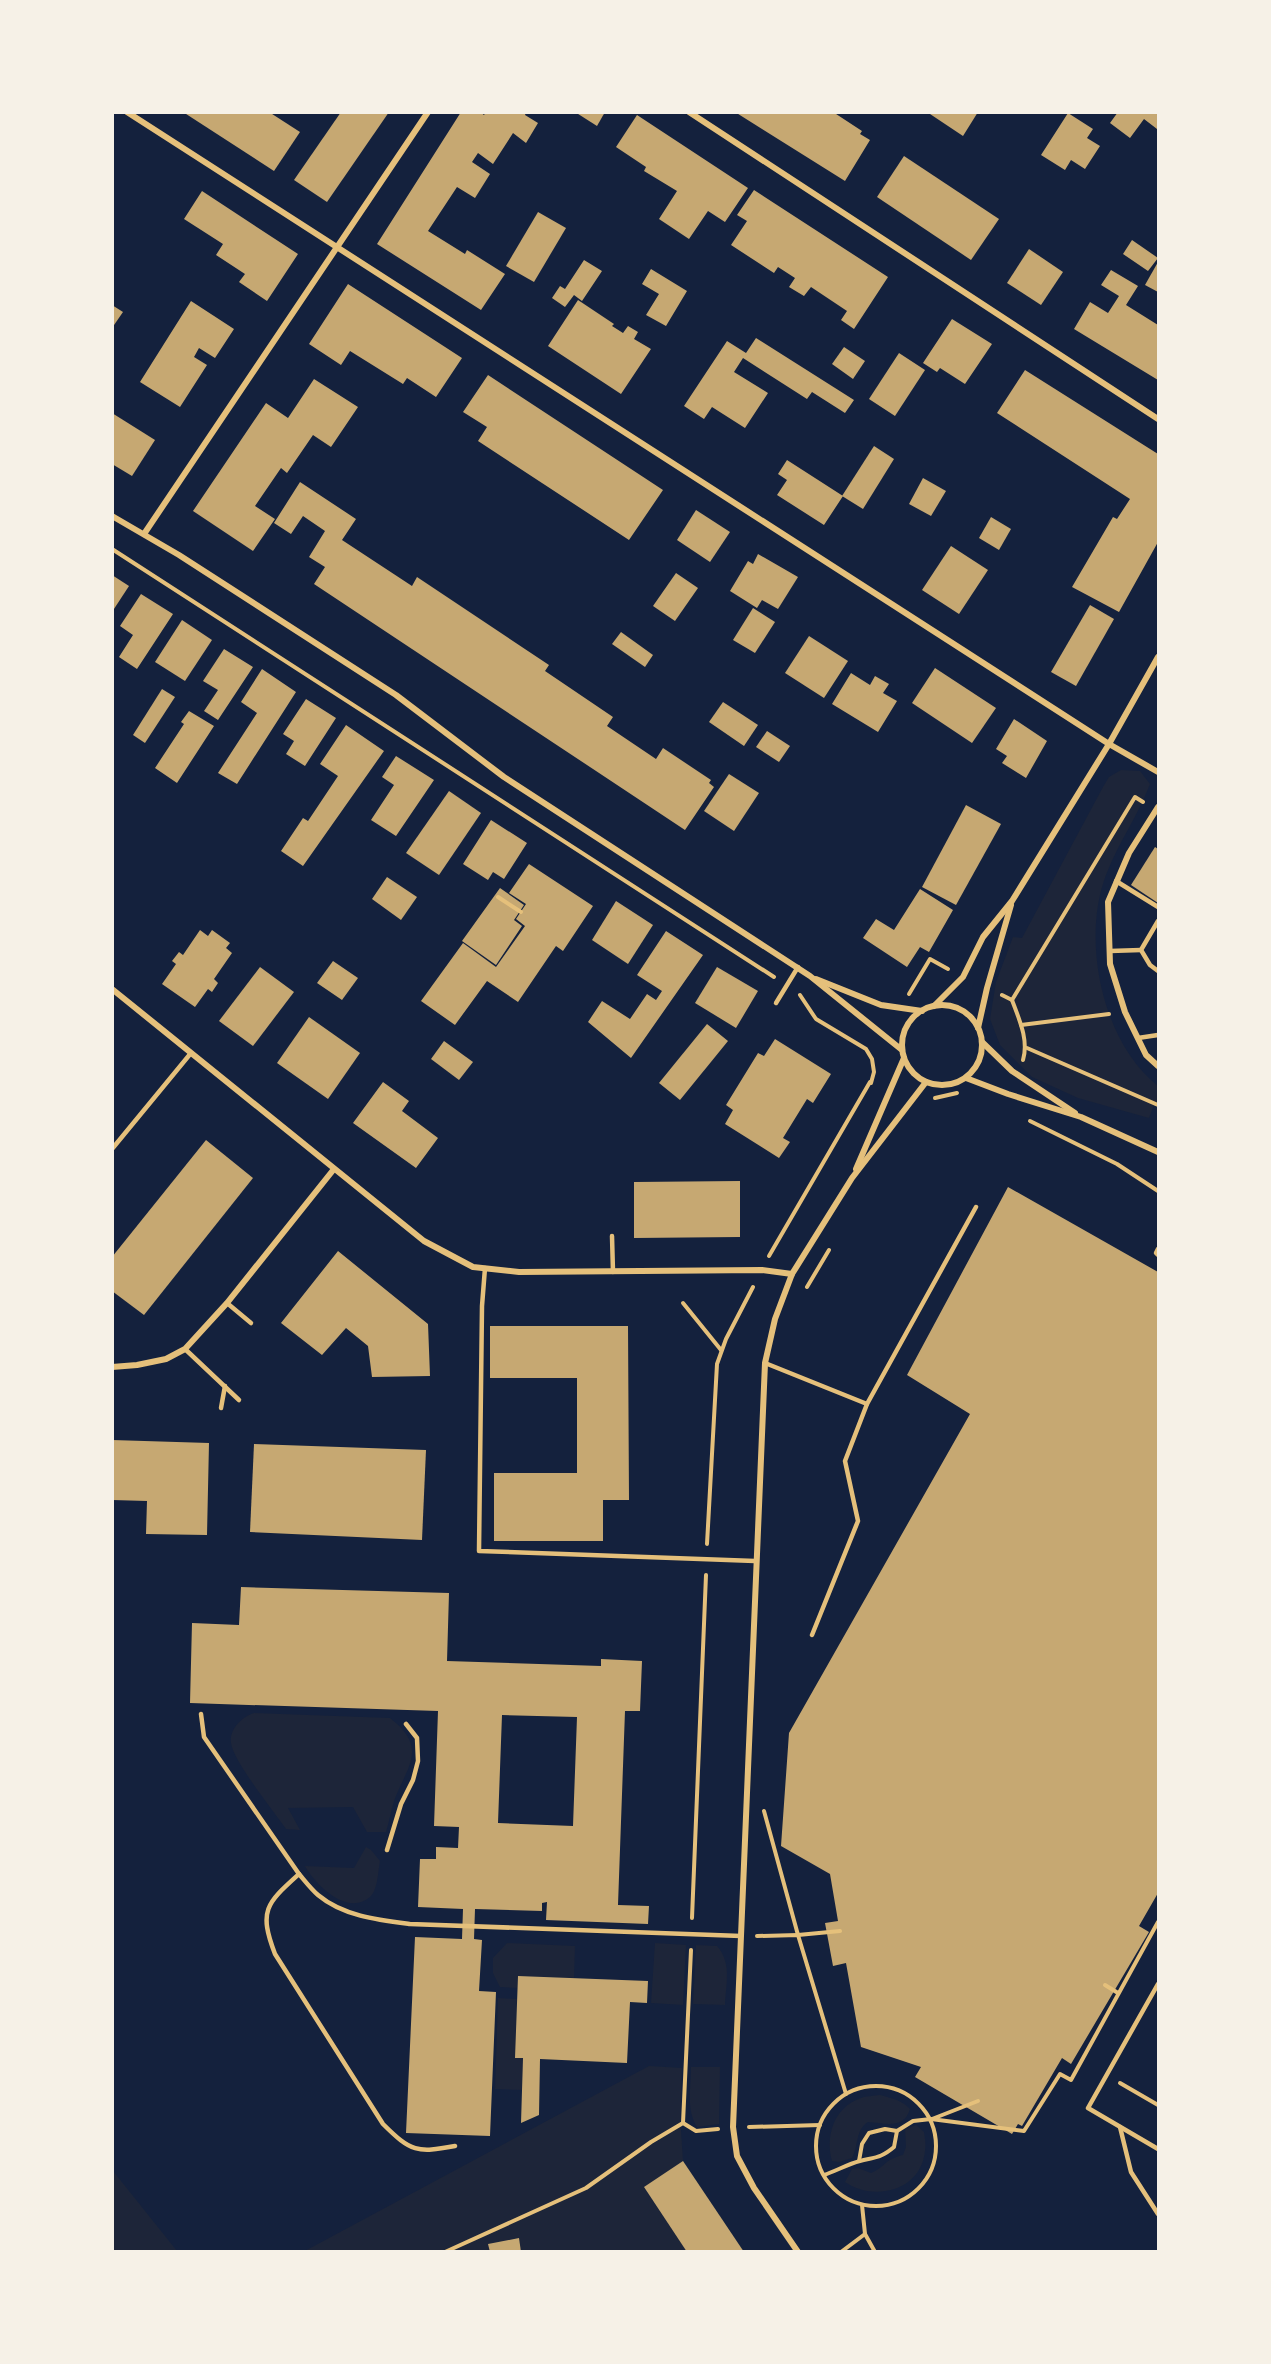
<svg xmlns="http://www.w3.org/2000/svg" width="1271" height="2364" font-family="'DejaVu Sans',sans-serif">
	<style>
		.green { fill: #1d2539 }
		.building { fill: #c6a872; fill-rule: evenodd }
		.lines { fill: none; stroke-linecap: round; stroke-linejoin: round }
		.path { stroke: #e5c07b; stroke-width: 4 }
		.service { stroke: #e5c07b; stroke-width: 4.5 }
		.minor { stroke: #e5c07b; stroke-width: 6 }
	</style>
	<rect width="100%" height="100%" fill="#14213d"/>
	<!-- green -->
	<g class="green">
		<path d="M1121,770L1140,771L1150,784C1138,816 1118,843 1106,875C1081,940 1102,1042 1158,1086V1103L1155,1102L1149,1118L1078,1098L1032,1077L1000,1045L990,1019L996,982L1013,937L1022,938L1103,787L1109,777Z"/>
		<path d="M254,1713L390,1718C429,1748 407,1766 394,1801C391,1811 389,1822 386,1832H367L353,1807L288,1808L300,1830L286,1829C274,1811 234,1763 231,1743C229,1729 242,1717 254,1713Z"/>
		<path d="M366,1847L371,1850L380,1861C378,1871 378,1890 370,1897C347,1917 315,1884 305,1866L354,1868Z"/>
		<path d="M507,1943L575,1946L574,1978L518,1976V1988L500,1987L493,1973V1958Z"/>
		<path d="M655,1943L686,1945L683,2005L651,2003Z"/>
		<path d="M696,1945L717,1946C732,1963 726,1984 725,2005L693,2004Z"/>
		<path d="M498,1998L517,1999L515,2058H523L522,2090L495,2089Z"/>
		<path d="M649,2066L682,2068L680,2115L683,2161L644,2188L687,2251L303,2252Z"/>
		<path d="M691,2067H720L719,2124L697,2127C686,2110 691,2087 691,2067Z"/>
		<path d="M880,2095C891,2098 902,2100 910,2109C904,2130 884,2123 868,2122C855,2130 859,2145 852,2158L839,2162L832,2161C825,2136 834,2107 861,2098C866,2096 874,2096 880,2095Z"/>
		<path d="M916,2125L924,2132C925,2138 926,2145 925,2151C921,2191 874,2202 845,2182L852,2169L858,2168L871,2173C885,2167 885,2159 903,2155L906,2147L905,2129Z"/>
		<path d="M112,2171H113L177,2251H113Z"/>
	</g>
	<!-- building -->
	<g class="building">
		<path d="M183,112H269L300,132L274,171Z"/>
		<path d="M341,112H389L327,202L294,180Z"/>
		<path d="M461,112H480L484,115L486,112H526L525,115L538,123L526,143L513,133L493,164L478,153L472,162L490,174L475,198L457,187L428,231L465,254L467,250L505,274L481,310L377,244Z"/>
		<path d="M575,112H605L597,126Z"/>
		<path d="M735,112H833L862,131L860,134L870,140L845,181Z"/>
		<path d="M927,112H978L963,136Z"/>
		<path d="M1118,112H1158V127L1157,129L1144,119L1130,138L1110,123Z"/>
		<path d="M1068,113L1093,129L1087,138L1100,146L1085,169L1071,160L1065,170L1041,155Z"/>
		<path d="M637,115L748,188L725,222L708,211L689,239L659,219L677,191L644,171L646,167L616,147Z"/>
		<path d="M904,156L999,219L971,260L877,197Z"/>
		<path d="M754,190L888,277L854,329L841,320L847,311L811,287L804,296L789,287L795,278L778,267L774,273L731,245L747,221L737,215Z"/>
		<path d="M202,191L298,254L267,301L239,282L245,274L216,255L223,244L184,219Z"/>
		<path d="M538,212L566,228L534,282L506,266Z"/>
		<path d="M1132,240L1158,258L1148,271L1123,254Z"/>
		<path d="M1029,249L1063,272L1041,305L1007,283Z"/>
		<path d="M584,260L602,271L582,301L574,295L565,307L552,298L560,286L565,289Z"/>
		<path d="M1158,262V292L1145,285Z"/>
		<path d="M651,269L687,291L666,326L646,315L659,294L642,284Z"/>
		<path d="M1111,270L1138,286L1126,305L1158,325V380L1074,329L1090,302L1108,313L1119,296L1101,285Z"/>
		<path d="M348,284L462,358L436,397L407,378L403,384L350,351L341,365L309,344Z"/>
		<path d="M578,300L614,324L612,326L623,333L628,326L638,332L634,339L651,349L621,394L548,346Z"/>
		<path d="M191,301L234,329L215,358L199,348L194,357L207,365L180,407L140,382Z"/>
		<path d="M112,305L123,312L112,328Z"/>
		<path d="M952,319L992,344L965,384L940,368L937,372L923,363Z"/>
		<path d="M756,338L854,400L845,413L812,392L807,399L743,358L734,372L768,393L745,428L712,407L704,419L684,406L727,341L746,353Z"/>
		<path d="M844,347L865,361L853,379L832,364Z"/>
		<path d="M899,353L925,370L895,416L869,399Z"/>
		<path d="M1025,370L1158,454V542L1119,612L1072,587L1113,517L1117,519L1130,499L997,413Z"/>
		<path d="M488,375L663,490L629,540L478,441L487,427L463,412Z"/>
		<path d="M314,379L358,407L331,447L313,435L287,473L281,468L255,506L275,519L253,551L193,511L266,403L288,418Z"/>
		<path d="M112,413L155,440L132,476L112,464Z"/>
		<path d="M874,446L894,459L863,509L842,496Z"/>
		<path d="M787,460L843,496L824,525L777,495L787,480L778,474Z"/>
		<path d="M923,478L946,491L931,516L909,504Z"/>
		<path d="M300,482L356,519L342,540L412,586L417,577L549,665L545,671L613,717L607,726L656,759L663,748L711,780L709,783L714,787L685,830L314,584L325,567L309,557L325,531L303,516L291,534L274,523Z"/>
		<path d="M696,510L730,532L710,562L677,540Z"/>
		<path d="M991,517L1011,529L999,550L979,538Z"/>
		<path d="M951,546L988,570L959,614L922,590Z"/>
		<path d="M758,554L798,577L778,609L762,600L757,608L730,591L748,561L753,564Z"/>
		<path d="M676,573L698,588L675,621L653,606Z"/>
		<path d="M112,575L129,586L112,612Z"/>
		<path d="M141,594L173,614L137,669L119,657L133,635L120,626Z"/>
		<path d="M1090,605L1114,619L1076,686L1051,672Z"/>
		<path d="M753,608L775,622L755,653L733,640Z"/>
		<path d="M182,620L212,640L185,681L155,662Z"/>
		<path d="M621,632L653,655L645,667L612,644Z"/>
		<path d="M809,636L848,661L824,698L785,673Z"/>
		<path d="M224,649L253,667L218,720L204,711L218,690L203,681Z"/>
		<path d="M935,668L996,708L972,743L912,703Z"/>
		<path d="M262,669L296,692L237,784L218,773L257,713L241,702Z"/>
		<path d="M851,673L870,685L875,676L889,684L883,693L897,701L878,732L832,704Z"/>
		<path d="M162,689L175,697L145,743L133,735Z"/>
		<path d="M306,699L336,718L305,766L286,754L294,741L283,734Z"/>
		<path d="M723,702L758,725L744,746L709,722Z"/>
		<path d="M189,711L214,726L177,783L155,768L184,724L181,722Z"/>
		<path d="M1014,719L1047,741L1026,778L1002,763L1007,756L996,749Z"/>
		<path d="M346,725L384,751L303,866L281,851L303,818L308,821L338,776L320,764Z"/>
		<path d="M767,731L790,746L779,762L756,747Z"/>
		<path d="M396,756L434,780L396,836L371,820L394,785L382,777Z"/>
		<path d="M729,774L759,793L734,831L704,811Z"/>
		<path d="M449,791L481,813L439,875L406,853Z"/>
		<path d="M966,805L1001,824L956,905L922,887Z"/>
		<path d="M491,820L527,843L504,879L493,872L488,880L463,864Z"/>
		<path d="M1155,847L1158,849V903L1131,885Z"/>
		<path d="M529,864L593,906L563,951L556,946L518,1002L487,981L455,1025L421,1001L463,943L496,967L525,926L516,919L526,904L509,893Z"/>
		<path d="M387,877L417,897L401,920L372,899Z"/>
		<path d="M500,888L524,905L514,920L522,926L496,965L462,941Z"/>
		<path d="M920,889L953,910L929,952L920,947L907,967L863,938L876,919L894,930Z"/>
		<path d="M616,901L653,925L628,964L592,940Z"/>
		<path d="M200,930L208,936L212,930L230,943L226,948L232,953L214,979L218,983L212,992L208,989L195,1007L162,984L176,964L172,961L179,952L183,955Z"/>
		<path d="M666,931L703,955L631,1058L588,1022L602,1001L630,1019L647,994L656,1000L662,991L637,975Z"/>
		<path d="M333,961L358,978L342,1000L317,983Z"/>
		<path d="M260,967L294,992L253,1046L219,1021Z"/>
		<path d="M717,967L758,991L736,1028L695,1003Z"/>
		<path d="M309,1017L360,1053L328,1099L277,1063Z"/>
		<path d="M707,1024L728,1041L680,1100L659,1083Z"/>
		<path d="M775,1039L831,1074L813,1103L807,1099L783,1138L790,1142L779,1158L725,1124L733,1110L726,1105L758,1053L764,1056Z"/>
		<path d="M444,1041L473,1062L459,1080L431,1059Z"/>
		<path d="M383,1082L409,1101L402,1111L438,1138L416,1168L353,1123Z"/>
		<path d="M206,1140L253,1178L144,1315L112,1291V1257Z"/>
		<path d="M740,1181V1237L634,1238V1182Z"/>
		<path d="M1008,1187L1158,1272V1893L1139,1926L1149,1932L1071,2064L1062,2058L1022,2126L1018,2124L1012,2134L915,2077L921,2067L861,2047L846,1963L833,1966L825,1923L838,1921L830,1874L781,1846L789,1733L970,1414L907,1375Z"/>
		<path d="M338,1251L428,1324L430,1376L372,1377L368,1346L346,1328L322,1355L281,1323Z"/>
		<path d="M490,1326H628L629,1500H603V1541H494V1473H577V1378H490Z"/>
		<path d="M112,1440L209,1443L207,1535L146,1534L147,1501L112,1500Z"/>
		<path d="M254,1444L426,1450L422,1540L250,1532Z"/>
		<path d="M241,1587L449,1593L447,1661L601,1666V1659L642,1661L640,1711H625L618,1905L649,1906L648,1924L546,1920L547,1902L542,1903V1911L475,1909L474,1939L482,1940L479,1991L496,1992L490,2136L406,2133L415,1937L462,1939L463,1909L418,1907L420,1859H436V1847L458,1848L459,1827L434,1826L438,1711L190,1703L192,1623L239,1625ZM502,1715L577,1717L573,1826L498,1823Z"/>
		<path d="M518,1976L648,1981L647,2003L630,2002L627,2063L540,2059L539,2115L521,2123L523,2058H515Z"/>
		<path d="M683,2161L744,2252H687L644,2187Z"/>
		<path d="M519,2238L521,2252H490L488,2244Z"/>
	</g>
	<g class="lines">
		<!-- path -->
		<g class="path">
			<path d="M112,549L774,977"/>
			<path d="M498,897L521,912"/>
			<path d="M909,994L930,959L948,969"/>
			<path d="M800,995L816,1019L866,1049L872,1059L874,1072L871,1083"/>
			<path d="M1002,995L1012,1000C1019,1019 1029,1040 1023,1060"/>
			<path d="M1012,1000L1135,797L1143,802"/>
			<path d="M1021,1025L1109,1014"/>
			<path d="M1027,1048L1158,1105"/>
			<path d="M935,1098L957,1093"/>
			<path d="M1030,1121L1117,1164L1158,1191"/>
			<path d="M769,1256L870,1082"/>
			<path d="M807,1287L829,1250"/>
			<path d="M683,1303L721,1350"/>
			<path d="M707,1544L717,1364L726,1339L753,1287"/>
			<path d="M764,1811L798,1935L840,1931"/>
			<path d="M692,1918L706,1575"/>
			<path d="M757,1936L798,1935L846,2094"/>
			<path d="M1105,1985L1118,1993"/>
			<path d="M1120,2083L1158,2105"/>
			<circle cx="876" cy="2146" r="60"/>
			<path d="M932,2119L978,2101"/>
			<path d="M683,2123L691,1950"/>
			<path d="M749,2127L820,2125"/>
			<path d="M859,2161L862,2144L869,2133L885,2129L897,2131"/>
			<path d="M824,2175C836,2171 848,2164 860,2161C876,2157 881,2158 894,2147L897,2131L913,2121L931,2119L1024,2131L1060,2074L1071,2080L1158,1922"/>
			<path d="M862,2205L865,2234L875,2252"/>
			<path d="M445,2252L586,2188L651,2142L683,2123L696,2131L718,2129"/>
			<path d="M841,2252L865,2234"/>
		</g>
		<!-- service -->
		<g class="service">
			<path d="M1116,881L1158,907"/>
			<path d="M1158,921L1141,950L1150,965L1158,971"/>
			<path d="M1110,951L1141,950"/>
			<path d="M776,1003L798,967"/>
			<path d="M1138,1038L1158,1035"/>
			<path d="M112,1149L191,1053"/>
			<path d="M612,1236L613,1272"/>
			<path d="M1158,1249L1156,1253L1158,1255"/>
			<path d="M485,1268L482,1306L479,1551L755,1561"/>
			<path d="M227,1303L251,1323"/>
			<path d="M185,1349L239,1400"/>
			<path d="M765,1363L867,1404"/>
			<path d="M221,1408L225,1386"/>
			<path d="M812,1635L858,1521L845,1461L867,1404L976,1207"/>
			<path d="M201,1714L204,1737L299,1874C305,1881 311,1889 318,1895C343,1916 378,1920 410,1924L741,1936"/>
			<path d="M387,1850L401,1804L413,1780L418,1761L417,1738L406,1724"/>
			<path d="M299,1874C267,1903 258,1910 275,1954L383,2124C411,2152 417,2153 455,2146"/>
			<path d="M1158,1984L1088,2108L1158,2149"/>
			<path d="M1120,2127L1131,2172L1158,2214"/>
		</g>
		<!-- minor -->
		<g class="minor">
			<path d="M127,112L1109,744L1158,772"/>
			<path d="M689,112L1158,419"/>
			<path d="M112,516L179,555L396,695L504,777L810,976L902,1050"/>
			<path d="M144,534L428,112"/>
			<path d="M1158,807L1129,853L1108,902L1110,964L1125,1012L1146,1055L1158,1066"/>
			<path d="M816,979L881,1005L922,1011"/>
			<path d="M112,989L424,1241L473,1267L519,1272L762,1270L792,1274"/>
			<circle cx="942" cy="1045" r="40"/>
			<path d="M934,1006L963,977L983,937L1012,901L1109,744L1158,657"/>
			<path d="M978,1028L987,988L1011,905"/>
			<path d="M982,1042L1012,1071L1075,1113"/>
			<path d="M966,1078L1008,1094L1081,1117L1158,1152"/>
			<path d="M856,1169L904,1058"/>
			<path d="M112,1367L137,1365L166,1359L185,1349L227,1303L334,1169"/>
			<path d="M798,2252L754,2188L737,2156L733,2127L765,1363L775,1319L792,1274L852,1178L926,1082"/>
		</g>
	</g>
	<!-- border -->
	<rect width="1271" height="2364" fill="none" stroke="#f6f1e7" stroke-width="228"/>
</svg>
